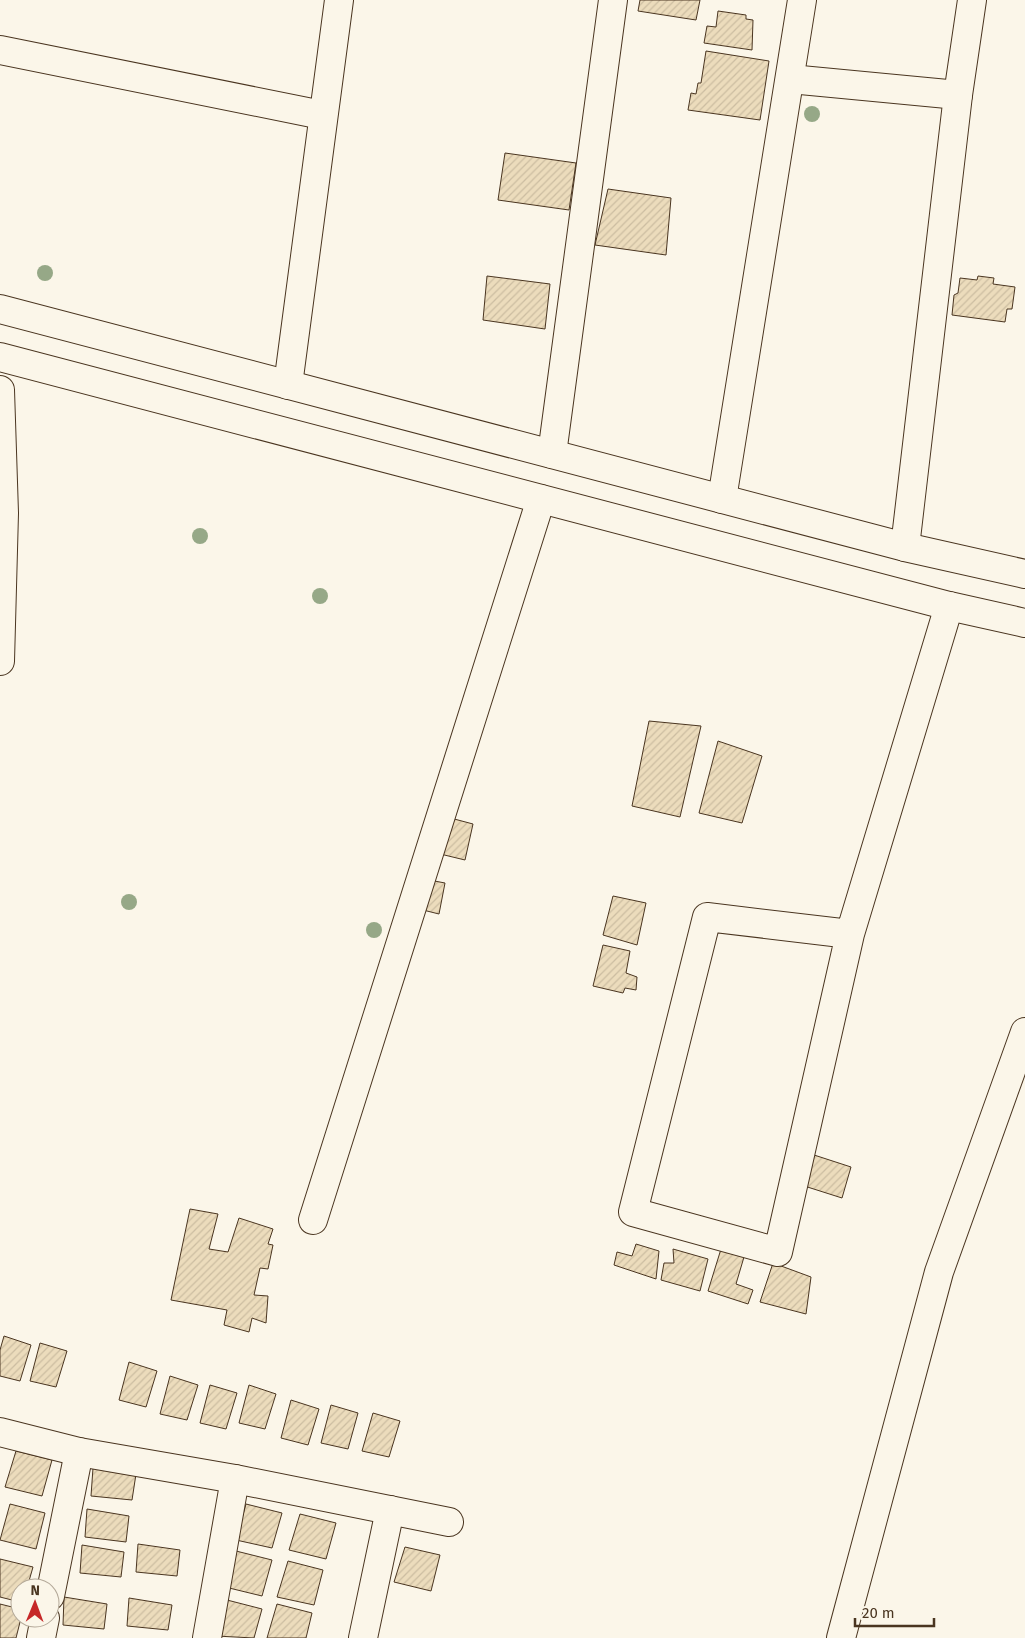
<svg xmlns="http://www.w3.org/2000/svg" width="1025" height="1638" font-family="'Fira Sans',sans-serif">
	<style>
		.building { fill: url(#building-hatch); stroke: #4a3520 }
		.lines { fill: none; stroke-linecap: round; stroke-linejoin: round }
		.minor-casing { stroke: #4a3520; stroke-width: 30 }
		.highway-casing { stroke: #4a3520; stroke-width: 30 }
		.minor { stroke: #fbf6e9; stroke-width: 28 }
		.highway { stroke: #fbf6e9; stroke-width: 28 }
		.tree { fill: #96a887 }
	</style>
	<defs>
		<pattern id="building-hatch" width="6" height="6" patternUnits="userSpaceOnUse" patternTransform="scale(1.25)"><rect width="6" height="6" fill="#ecdcbc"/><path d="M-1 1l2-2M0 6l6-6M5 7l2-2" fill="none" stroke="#ccbda1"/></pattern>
	</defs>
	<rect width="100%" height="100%" fill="#fbf6e9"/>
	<!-- building -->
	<g class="building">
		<path d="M640,0H700L696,20L638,11Z"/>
		<path d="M718,11L746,15V19L753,20L752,50L704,43L707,26L716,27Z"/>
		<path d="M706,51L769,61L760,120L688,110L691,93L696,94L698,83H701Z"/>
		<path d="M505,153L576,163L569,210L498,200Z"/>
		<path d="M608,189L671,198L666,255L595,245Z"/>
		<path d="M487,276L550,284L545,329L483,320Z"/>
		<path d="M978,276L994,278L993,284L1015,287L1012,309H1007L1005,322L952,315L954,295L958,293L960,278L977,280Z"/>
		<path d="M649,721L701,726L680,817L632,806Z"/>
		<path d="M718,741L762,756L742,823L699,813Z"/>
		<path d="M443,816L473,824L465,860L432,852Z"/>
		<path d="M424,879L445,883L439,914L415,908Z"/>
		<path d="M613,896L646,903L637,945L603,935Z"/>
		<path d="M603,945L630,951L626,973L637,977L636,990L625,988L623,993L593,986Z"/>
		<path d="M811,1154L851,1167L842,1198L798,1184Z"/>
		<path d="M190,1209L218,1214L209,1249L228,1252L239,1218L273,1229L268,1244L273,1245L268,1269L260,1268L254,1295L268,1296L266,1323L252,1318L249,1332L224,1325L227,1310L171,1300Z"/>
		<path d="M636,1244L659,1251L656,1279L614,1265L617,1252L632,1256Z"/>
		<path d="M673,1249L708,1259L700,1291L661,1280L664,1263H674Z"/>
		<path d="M721,1249L744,1257L736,1284L753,1290L748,1304L708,1291Z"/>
		<path d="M773,1263L811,1277L806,1314L760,1302Z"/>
		<path d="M4,1336L31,1345L20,1381L0,1376V1350Z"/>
		<path d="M40,1343L67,1351L56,1387L30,1381Z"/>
		<path d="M129,1362L157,1371L146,1407L119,1400Z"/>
		<path d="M170,1376L198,1385L187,1420L160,1414Z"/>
		<path d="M210,1385L237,1393L226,1429L200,1423Z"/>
		<path d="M249,1385L276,1394L265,1429L239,1423Z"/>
		<path d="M291,1400L319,1409L308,1445L281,1438Z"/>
		<path d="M331,1405L358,1413L348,1449L321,1443Z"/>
		<path d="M373,1413L400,1421L389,1457L362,1451Z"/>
		<path d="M16,1451L52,1460L42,1496L5,1487Z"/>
		<path d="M93,1468L136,1474L132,1500L91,1496Z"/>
		<path d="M10,1504L45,1513L36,1549L0,1540Z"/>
		<path d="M246,1504L282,1513L272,1548L236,1540Z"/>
		<path d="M87,1509L129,1516L126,1542L85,1537Z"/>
		<path d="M300,1514L336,1523L326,1559L289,1550Z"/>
		<path d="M138,1544L180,1550L177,1576L136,1572Z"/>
		<path d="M82,1545L124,1552L121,1577L80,1573Z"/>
		<path d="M405,1547L440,1555L431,1591L394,1582Z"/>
		<path d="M236,1551L272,1560L262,1596L225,1587Z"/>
		<path d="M0,1559L33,1567L27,1588H20V1602L0,1597Z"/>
		<path d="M288,1561L323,1570L314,1605L277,1597Z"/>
		<path d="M64,1597L107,1604L104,1629L63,1625Z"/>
		<path d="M129,1598L172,1605L168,1630L127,1626Z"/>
		<path d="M227,1600L262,1609L254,1638L216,1636Z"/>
		<path d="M0,1604L20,1609L21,1618L16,1638H0Z"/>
		<path d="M277,1604L312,1613L306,1638H267Z"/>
	</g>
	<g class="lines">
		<defs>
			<g id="minor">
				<path d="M0,50L322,115"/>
				<path d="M790,79L958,95"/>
				<path d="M288,385L339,0"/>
				<path d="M0,390L4,513L0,661"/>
				<path d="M552,454L613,0"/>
				<path d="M722,499L802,0"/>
				<path d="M905,547L958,95L972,0"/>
				<path d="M850,934L778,1252L633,1212L707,917L850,934L949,606"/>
				<path d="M313,1220L541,499"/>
				<path d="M0,1432L79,1452L235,1479L449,1522"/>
				<path d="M50,1596L79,1452"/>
				<path d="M41,1638L45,1618"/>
				<path d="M207,1638L235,1479"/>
				<path d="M363,1638L390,1510"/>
				<path d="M841,1638L939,1272L1025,1032"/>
			</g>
			<g id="highway">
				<path d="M0,309L905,547L1025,574"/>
				<path d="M0,357L949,606L1025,623"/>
			</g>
		</defs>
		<!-- minor casing -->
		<use href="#minor" class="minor-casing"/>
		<!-- highway casing -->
		<use href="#highway" class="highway-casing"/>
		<!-- minor -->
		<use href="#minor" class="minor"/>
		<!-- highway -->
		<use href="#highway" class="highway"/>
	</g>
	<!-- trees -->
	<g class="tree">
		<circle cx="812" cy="114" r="8"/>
		<circle cx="45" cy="273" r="8"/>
		<circle cx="200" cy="536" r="8"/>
		<circle cx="320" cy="596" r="8"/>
		<circle cx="129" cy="902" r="8"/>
		<circle cx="374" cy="930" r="8"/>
	</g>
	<!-- north arrow -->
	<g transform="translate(35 1603) rotate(1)"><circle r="24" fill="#fbf6e9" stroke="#b4a999"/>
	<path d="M0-4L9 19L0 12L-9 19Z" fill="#c62828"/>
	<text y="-8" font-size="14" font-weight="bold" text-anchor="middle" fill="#4a3520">N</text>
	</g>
	<!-- scale -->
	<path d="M855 1618v8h79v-8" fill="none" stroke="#4a3520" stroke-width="2.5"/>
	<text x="862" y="1618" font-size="15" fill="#4a3520" stroke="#fbf6e9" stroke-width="4" paint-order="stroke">20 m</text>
</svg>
